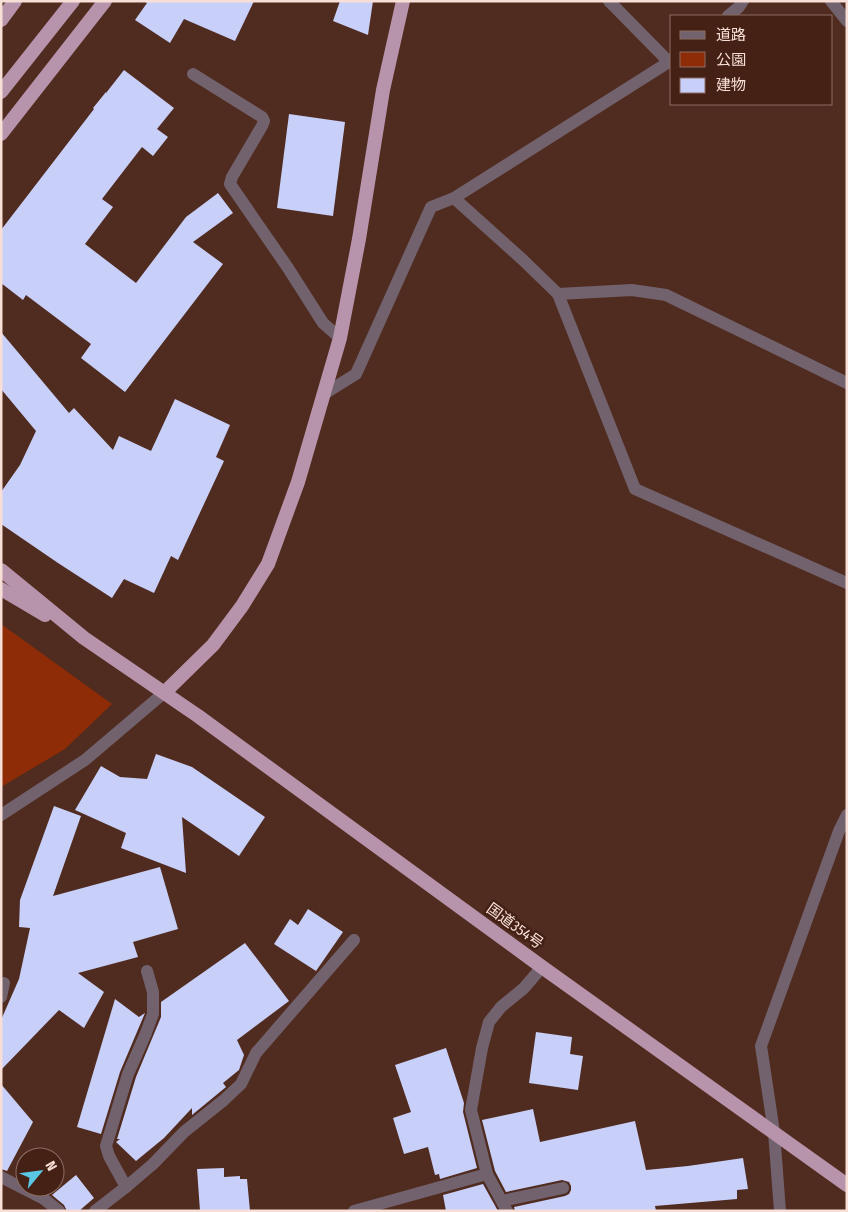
<svg xmlns="http://www.w3.org/2000/svg" width="848" height="1212" font-family="'Fira Sans Condensed','Noto Sans JP',sans-serif">
	<style>
		.green { fill: #8d2c07 }
		.building { fill: #c8cff9 }
		.lines { fill: none; stroke-linecap: round; stroke-linejoin: round }
		.service { stroke: #72626d; stroke-width: 12 }
		.minor { stroke: #72626d; stroke-width: 12 }
		.trunk { stroke: #b894ac; stroke-width: 14 }
		.labels { text-anchor: middle; stroke-width: 5; stroke-linejoin: round; paint-order: stroke }
		.street-label { font-size: 15px; fill: #f7dfd7; stroke: #442015 }
	</style>
	<rect width="100%" height="100%" fill="#502b1f"/>
	<!-- green -->
	<path class="green" d="M1,624L112,704L65,749L1,787Z"/>
	<!-- building -->
	<g class="building">
		<path d="M144,1H254L235,41L184,19L170,43L135,20L147,3Z"/>
		<path d="M340,1H373L368,35L333,21Z"/>
		<path d="M124,70L174,108L157,129L168,137L153,156L142,147L102,199L113,207L85,244L136,283L186,217L218,193L233,213L193,242L223,264L125,392L81,358L91,344L26,295L23,300L1,283V230L94,109L93,108L106,92V93Z"/>
		<path d="M289,114L345,122L333,216L277,208Z"/>
		<path d="M1,332L69,413L74,408L113,450L119,436L151,451L175,399L230,425L216,457L224,461L178,560L171,556L154,593L124,579L112,598L58,563L1,524V492L20,465L36,431L1,389Z"/>
		<path d="M156,754L192,767L265,817L239,856L182,817L186,873L121,848L126,833L75,810L101,766L120,777L147,779Z"/>
		<path d="M54,806L81,816L53,896L160,867L178,929L133,942L138,957L78,973L104,992L84,1028L59,1010L1,1070V1020L19,979L30,928L19,927L20,900Z"/>
		<path d="M308,909L343,932L316,971L274,944L290,919L298,925Z"/>
		<path d="M245,943L289,1001L237,1040L244,1055L239,1070L223,1083L226,1087L192,1115V1108L164,1138L136,1161L116,1142L120,1139H117L136,1077L161,1017V1002Z"/>
		<path d="M115,999L139,1017L145,1013L120,1072L101,1134L77,1127Z"/>
		<path d="M536,1032L572,1037L570,1054L583,1056L578,1090L529,1083Z"/>
		<path d="M446,1048L464,1103L463,1112L477,1168L440,1179L439,1174L435,1175L428,1147L404,1154L393,1118L411,1112L395,1065Z"/>
		<path d="M1,1084L33,1122L7,1171L1,1169Z"/>
		<path d="M533,1109L540,1142L635,1121L646,1170L688,1166L743,1158L748,1189L737,1190V1199L655,1206L656,1211H515L514,1207L565,1196L569,1194L571,1190V1186L569,1182L562,1180L506,1192L495,1171L482,1120Z"/>
		<path d="M224,1168V1177L240,1176V1179H247L250,1211H200L197,1169Z"/>
		<path d="M76,1175L94,1198L79,1211H67L64,1205L52,1195Z"/>
		<path d="M483,1184L498,1211H446L443,1195Z"/>
	</g>
	<g class="lines">
		<!-- service -->
		<g class="service">
			<path d="M1,997L4,983"/>
			<path d="M1,1177L44,1199L59,1211"/>
			<path d="M126,1187L109,1156L106,1146L128,1074L146,1033L153,1014V992L147,971"/>
			<path d="M502,1201L563,1188"/>
			<path d="M95,1211L126,1187L153,1164L184,1132L224,1100L241,1084L256,1053L354,940"/>
			<path d="M354,1211L487,1174"/>
		</g>
		<!-- minor -->
		<g class="minor">
			<path d="M609,1L669,62"/>
			<path d="M831,1L847,21"/>
			<path d="M728,16L739,7L743,1"/>
			<path d="M193,74L262,117L264,121L262,126L232,177L230,184L288,268L323,323L340,338"/>
			<path d="M454,198L523,260L558,294L632,290L666,295L847,383"/>
			<path d="M558,294L635,489L847,583"/>
			<path d="M324,394L356,374L431,207L454,198L672,60"/>
			<path d="M1,815L85,760L165,692"/>
			<path d="M507,1211L487,1174L471,1110L482,1048L489,1022L501,1007L524,988L542,967"/>
			<path d="M780,1211L774,1132L761,1046L839,831L847,815"/>
		</g>
		<!-- trunk -->
		<g class="trunk">
			<path d="M1,20L15,1"/>
			<path d="M1,92L73,1"/>
			<path d="M1,134L105,1"/>
			<path d="M1,570L84,638L198,716L542,967L847,1185"/>
			<path d="M1,589L45,615"/>
			<path d="M165,692L213,645L242,606L268,564L298,482L340,338L359,239L383,90L403,1"/>
		</g>
	</g>
	<g class="labels">
		<!-- street labels -->
		<g class="street-label">
			<text transform="translate(515 926) rotate(36)" y="5">国道354号</text>
		</g>
	</g>
	<!-- border -->
	<rect width="848" height="1212" fill="none" stroke="#f7dfd7" stroke-width="5"/>
	<!-- legend -->
	<rect x="670" y="15" width="162" height="90" fill="#442015" stroke="#8c6c63"/>
	<rect x="680" y="31" width="25" height="8" fill="#72626d" stroke="#8c6c63"/>
	<text x="716" y="40" font-size="15" fill="#f7dfd7">道路</text>
	<rect x="680" y="52" width="25" height="15" fill="#8d2c07" stroke="#8c6c63"/>
	<text x="716" y="65" font-size="15" fill="#f7dfd7">公園</text>
	<rect x="680" y="78" width="25" height="15" fill="#c8cff9" stroke="#8c6c63"/>
	<text x="716" y="90" font-size="15" fill="#f7dfd7">建物</text>
	<!-- north arrow -->
	<g transform="translate(40 1172) rotate(61)"><circle r="24" fill="#442015" stroke="#8c6c63"/>
	<path d="M0-4L9 19L0 12L-9 19Z" fill="#5ac8e5"/>
	<text y="-8" font-size="14" font-weight="bold" text-anchor="middle" fill="#f7dfd7">N</text>
	</g>
</svg>
